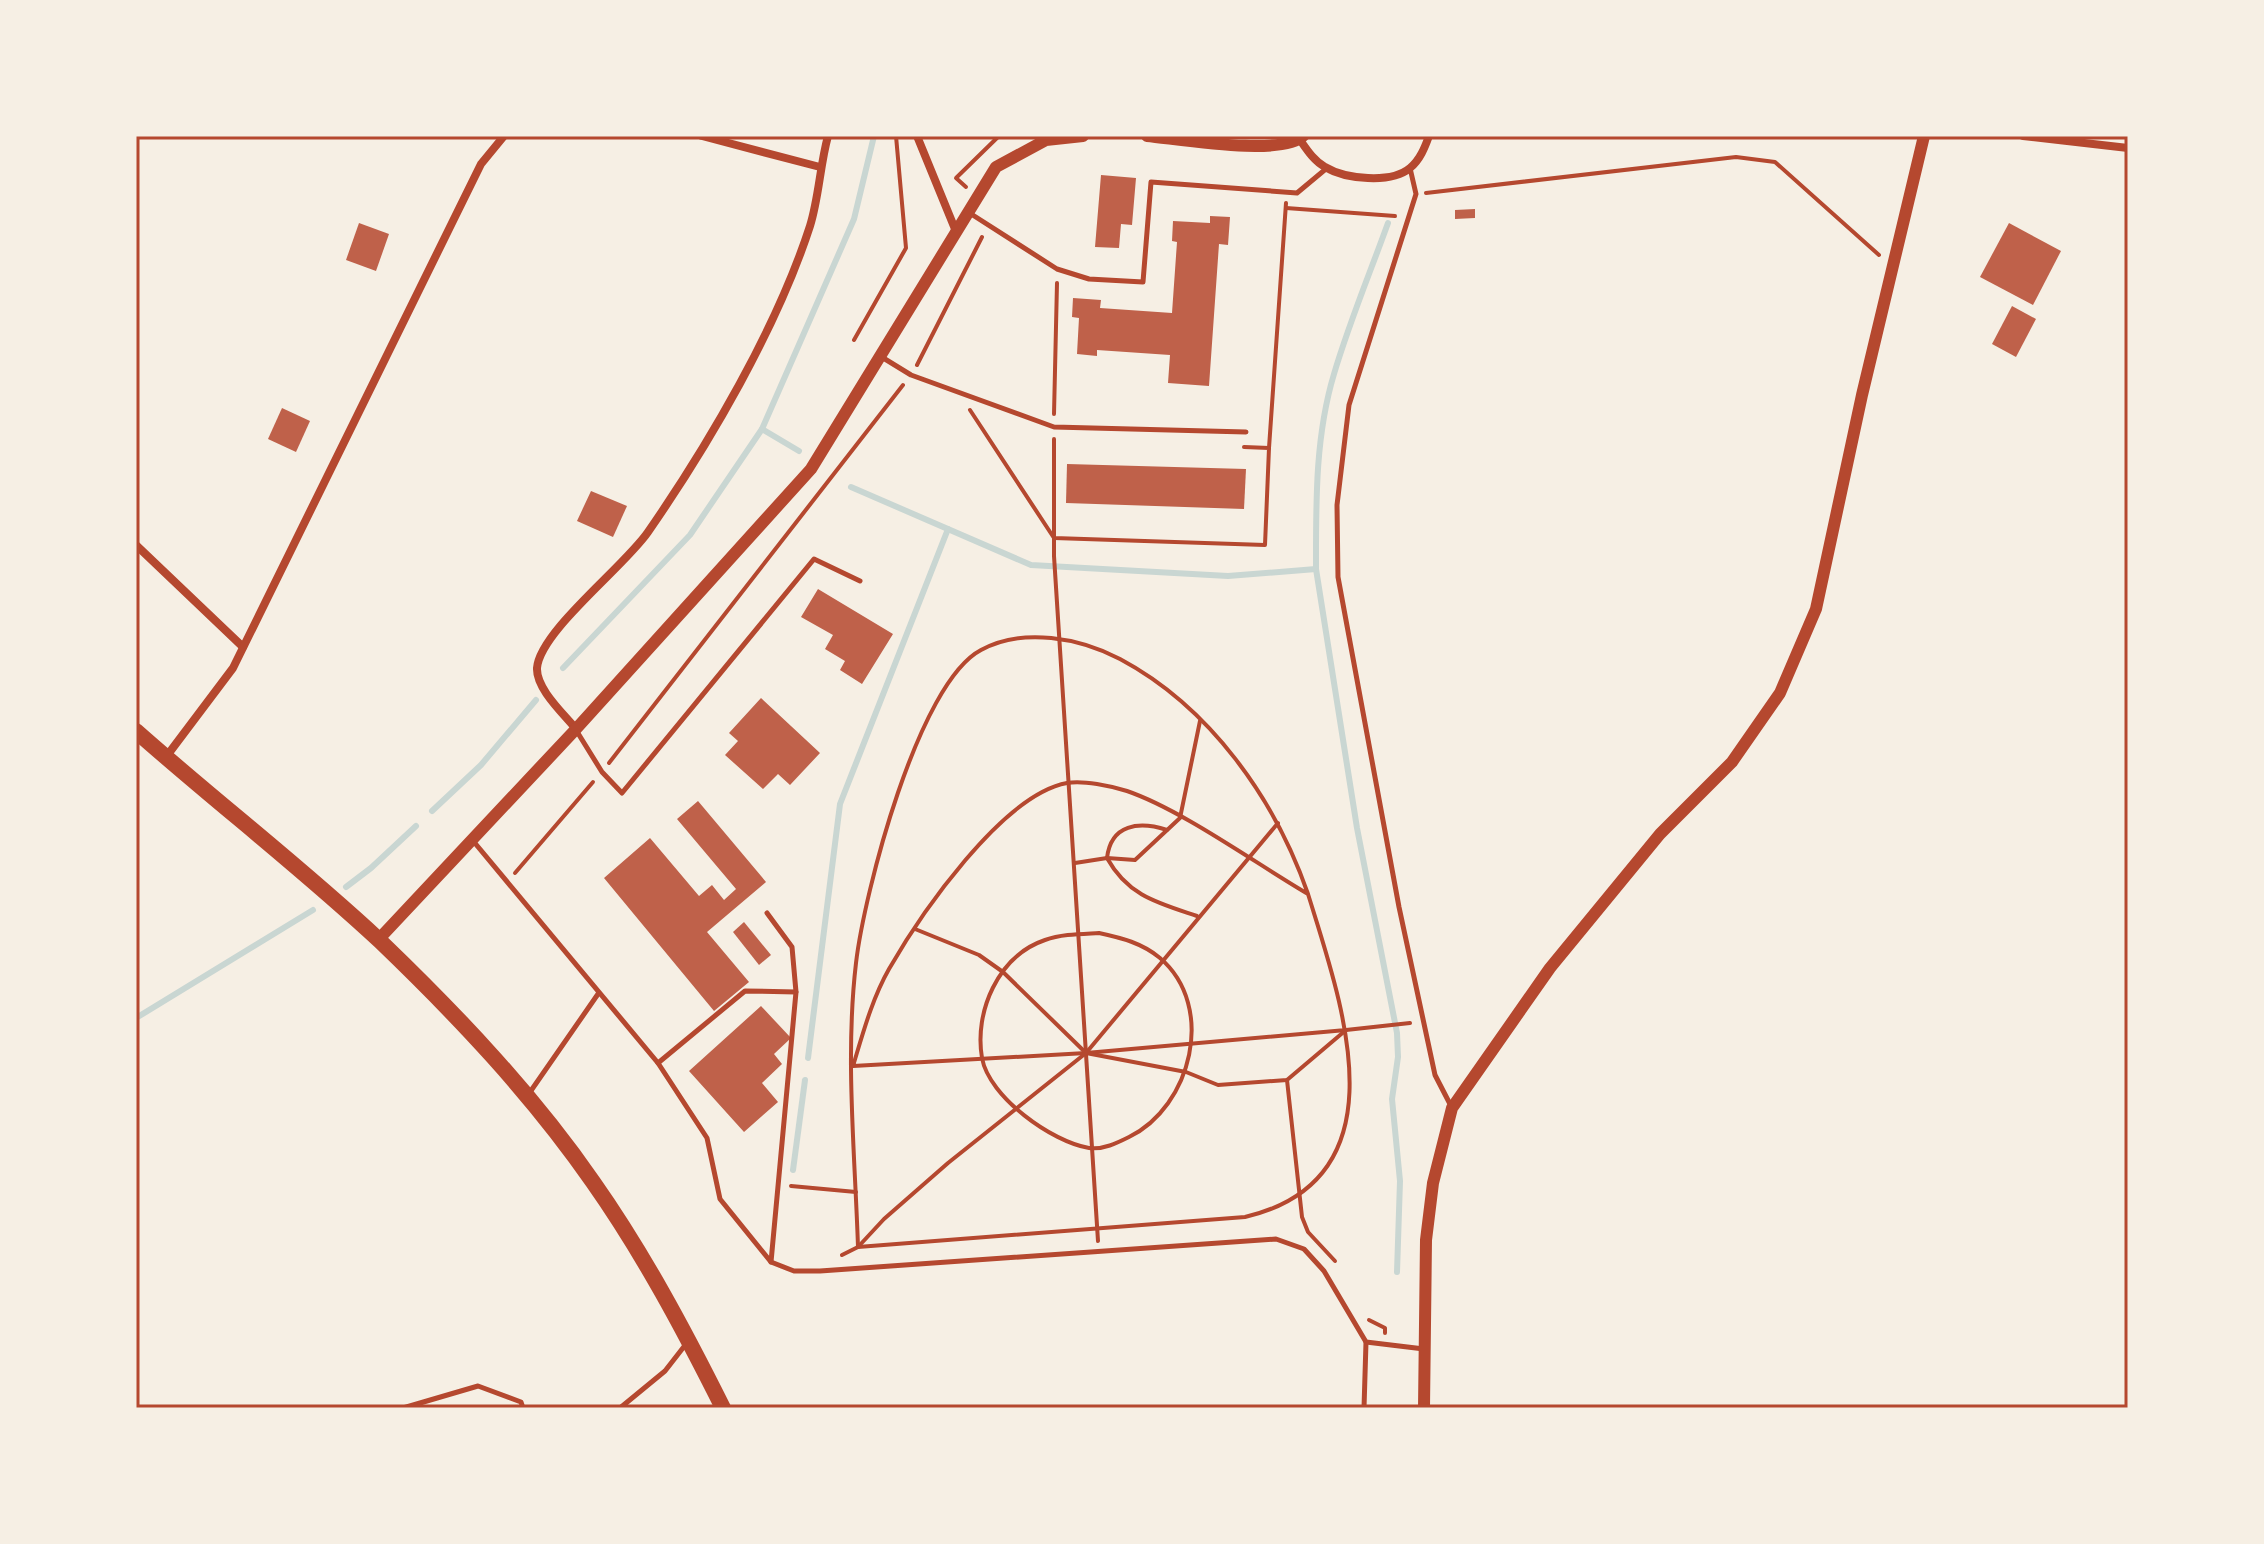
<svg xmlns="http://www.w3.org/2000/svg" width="2264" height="1544" font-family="'IBM Plex Sans',sans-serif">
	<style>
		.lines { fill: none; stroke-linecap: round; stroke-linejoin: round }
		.stream { stroke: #c9d6d2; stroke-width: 6 }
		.building { fill: #bf614a }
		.path { stroke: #b5482f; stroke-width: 4 }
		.service { stroke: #b5482f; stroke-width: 5 }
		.minor { stroke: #b5482f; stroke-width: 8 }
		.tertiary { stroke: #b5482f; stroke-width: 12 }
		.primary { stroke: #b5482f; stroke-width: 16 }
		.neatline { fill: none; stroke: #b5482f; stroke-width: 3 }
	</style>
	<rect width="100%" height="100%" fill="#f6efe4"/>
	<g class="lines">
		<!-- stream -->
		<g class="stream">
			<path d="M762,429L799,451"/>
			<path d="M851,487L1031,565L1228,576L1316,569L1357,828L1397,1033L1398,1057L1392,1099L1400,1181L1397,1272"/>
			<path d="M1316,569C1316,503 1315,437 1334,374C1349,323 1370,273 1388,223"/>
			<path d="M563,668L690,535L762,429L854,219L874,136"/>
			<path d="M432,811L481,765L536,700"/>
			<path d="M346,887L371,868L416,826"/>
			<path d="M136,1018L313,910"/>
			<path d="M808,1058L840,804L948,529"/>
			<path d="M793,1170L805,1080"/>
		</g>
	</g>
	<!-- building -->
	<g class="building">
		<path d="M1101,175L1136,178L1132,225L1121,224L1119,248L1095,247Z"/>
		<path d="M1475,209V218L1455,219V210Z"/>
		<path d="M1210,216L1230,217L1228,245L1219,244L1209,386L1168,383L1170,355L1097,350V356L1077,354L1079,318L1072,317L1073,298L1101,300L1100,308L1172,313L1177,242L1172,241L1173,221L1210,223Z"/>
		<path d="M359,223L389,234L376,271L346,260Z"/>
		<path d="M2009,223L2061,251L2033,305L1980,277Z"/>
		<path d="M2012,306L2036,319L2016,357L1992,344Z"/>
		<path d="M282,408L310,421L296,452L268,439Z"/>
		<path d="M1067,464L1246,469L1244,509L1066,503Z"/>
		<path d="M591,491L627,506L613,537L577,521Z"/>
		<path d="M818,589L893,634L862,684L840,670L845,661L825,649L833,635L801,617Z"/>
		<path d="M761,698L820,753L790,785L778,774L763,789L725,755L738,741L729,733Z"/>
		<path d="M698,801L766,882L707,932L749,982L714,1011L604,878L650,838L699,896L712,885L724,900L736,889L677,819Z"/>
		<path d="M744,922L771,955L759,965L733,932Z"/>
		<path d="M761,1006L791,1038L774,1054L782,1064L762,1083L778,1102L744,1132L689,1071Z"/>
	</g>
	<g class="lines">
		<!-- path -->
		<g class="path">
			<path d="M966,187L956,178L999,136"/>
			<path d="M1426,193L1736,157L1775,162L1879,255"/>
			<path d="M1286,208L1395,216"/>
			<path d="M854,340L906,248L896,136"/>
			<path d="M917,365L982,237"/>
			<path d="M970,410L1054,538L1265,545L1269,448L1244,447"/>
			<path d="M1054,414L1057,283"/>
			<path d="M1054,439V556L1098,1241"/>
			<path d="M1269,448L1286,203"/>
			<path d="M609,763L903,385"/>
			<path d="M1167,830C1139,821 1111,824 1107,858C1128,896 1158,903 1197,916"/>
			<path d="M1075,863L1107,858L1135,860L1180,818L1200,721"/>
			<path d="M515,873L593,782"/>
			<path d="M1308,894C1275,799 1210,707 1120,659C1080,638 1023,627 981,650C918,683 864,894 856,963C845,1056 855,1154 858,1247L1245,1217C1406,1179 1342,1004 1308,894C1255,863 1182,810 1127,791C1111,786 1083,780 1067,783C1002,795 920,915 889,969C872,999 863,1033 853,1066L1086,1053L1346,1030"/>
			<path d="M915,929L979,955L1003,972L1086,1053L1186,1072L1218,1085L1287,1080L1346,1030L1410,1023"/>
			<path d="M1099,933C1122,938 1142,943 1160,958C1217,1007 1191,1107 1129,1137C1117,1143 1103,1150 1089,1148C1052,1142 989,1097 982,1058C974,1012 998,956 1045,940C1062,934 1081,934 1099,933Z"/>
			<path d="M1287,1080L1302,1217L1308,1232L1335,1261"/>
			<path d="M791,1186L856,1192"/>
			<path d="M842,1255L858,1247L884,1219L948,1163L1086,1053L1278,823"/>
			<path d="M1369,1320L1385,1328V1333"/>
		</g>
		<!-- service -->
		<g class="service">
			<path d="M1410,168L1416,194L1349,405L1337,505L1338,577L1399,907L1435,1075L1451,1106"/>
			<path d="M968,212L1057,269L1089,279L1143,282L1151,182L1297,193L1327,168"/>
			<path d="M880,356L911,375L1054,427L1246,432"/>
			<path d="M576,730L602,772L622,793L814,559L860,581"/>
			<path d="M474,842L658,1063L707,1138L720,1199L771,1262L794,1271H820L1276,1239L1304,1249L1324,1271L1366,1342L1424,1349"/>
			<path d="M767,913L792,947L796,992L771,1262"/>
			<path d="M658,1063L745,991L796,992"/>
			<path d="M528,1095L598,994"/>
			<path d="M403,1408L478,1386L521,1402L523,1408"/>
			<path d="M620,1408L665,1371L686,1344"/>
			<path d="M1364,1408L1366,1342"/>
		</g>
		<!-- minor -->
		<g class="minor">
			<path d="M702,136L820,167"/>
			<path d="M917,136L955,229"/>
			<path d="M2023,136L2128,148"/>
			<path d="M1300,140C1307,150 1314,161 1325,167C1345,179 1391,184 1410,168C1420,160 1425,147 1429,136"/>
			<path d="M136,545L243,647"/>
			<path d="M576,729C564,714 536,689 537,668C540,631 625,566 648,532C709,444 777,328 810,226C819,197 820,165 828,136"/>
			<path d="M166,757L233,668L481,164L504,136"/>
		</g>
		<!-- tertiary -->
		<g class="tertiary">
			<path d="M1147,136C1179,139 1281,157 1303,136"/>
			<path d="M378,940L576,729L811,469L996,167L1046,140L1083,136"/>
			<path d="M1424,1408L1426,1240L1433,1183L1452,1108L1550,968L1660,834L1732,762L1780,693L1816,609L1862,395L1924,136"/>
		</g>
		<!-- primary -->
		<path class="primary" d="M136,731C216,802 302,868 380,941C457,1015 532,1094 593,1182C643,1253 684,1330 723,1408"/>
	</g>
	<!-- border -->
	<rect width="2264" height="1544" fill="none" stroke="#f6efe4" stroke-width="276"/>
	<rect x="138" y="138" width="1988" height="1268" class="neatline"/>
</svg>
